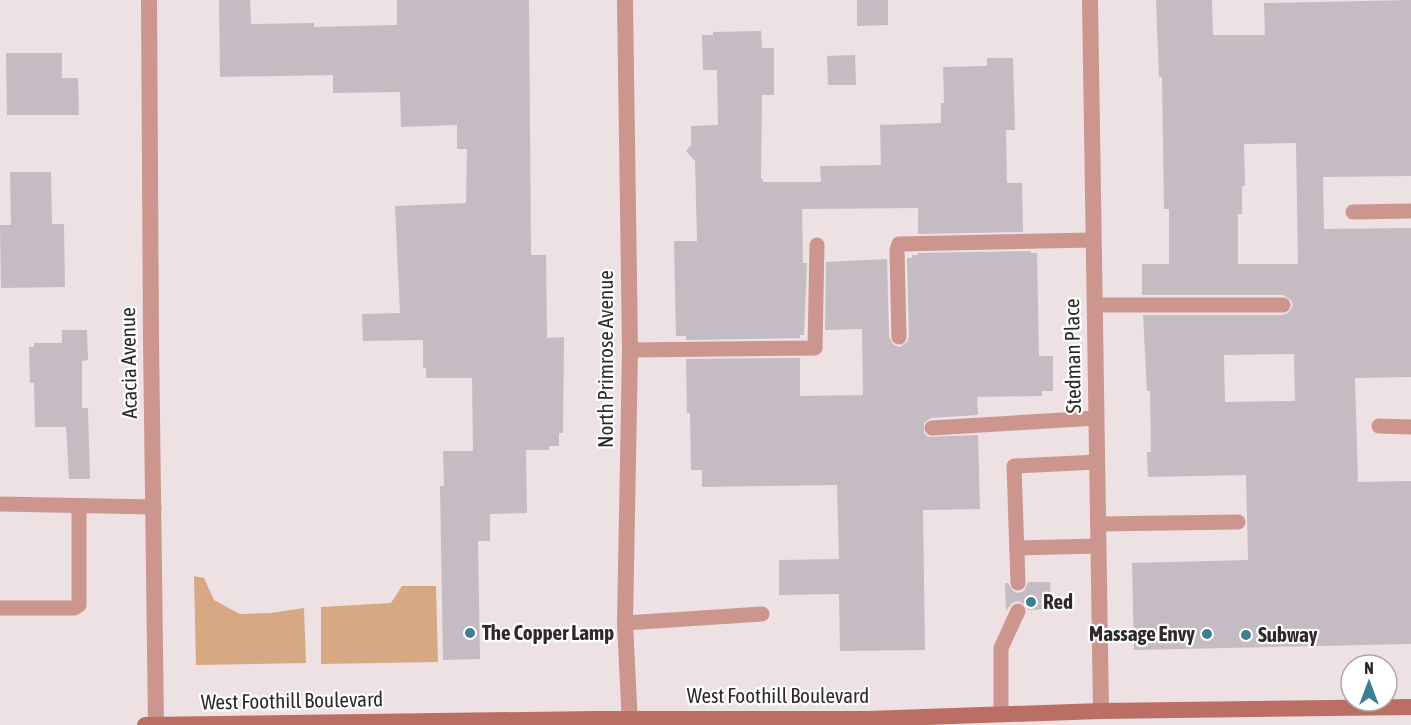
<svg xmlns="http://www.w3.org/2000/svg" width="1411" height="725" font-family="'Asap Condensed',sans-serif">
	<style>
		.green { fill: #d8a783 }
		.building { fill: #c4bbc3; fill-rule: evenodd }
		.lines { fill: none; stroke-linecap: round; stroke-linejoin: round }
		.service { stroke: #cc968e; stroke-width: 15 }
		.minor { stroke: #cc968e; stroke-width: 16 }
		.secondary { stroke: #bb6f64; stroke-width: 16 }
		.poi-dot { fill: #3d7f90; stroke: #fff; stroke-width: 2 }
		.labels { text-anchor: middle; stroke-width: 4.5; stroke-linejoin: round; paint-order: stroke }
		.street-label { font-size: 21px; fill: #2e292a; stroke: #fff }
		.poi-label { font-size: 21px; font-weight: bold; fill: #2e292a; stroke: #fff; text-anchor: start }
	</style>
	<rect width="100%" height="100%" fill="#eee1e4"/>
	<!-- green -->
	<g class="green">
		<path d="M194,576L204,578L214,600L240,614L271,613L304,608L306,663L196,665Z"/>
		<path d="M402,586H436L438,662L321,664V607L391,603Z"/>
	</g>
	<!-- building -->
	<g class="building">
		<path d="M219,0H250L251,24L314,23V27L397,25V0H529L531,255H546L547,338L564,337L563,433H559V446H549V450H526L527,513L490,514V541H478L480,659L443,660L440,486H444L443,451H473L472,378H426V368H423V340L363,341L362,314L400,313L395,206L466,203L467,149H457V125L401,127L400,92L333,93V75L220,77Z"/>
		<path d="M857,0H888V25L857,26Z"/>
		<path d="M1156,0H1212L1213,35H1265L1264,3L1411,0V176L1323,177L1324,229L1411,228V377L1355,378L1358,482L1411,481V644L1134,650L1132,563L1248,560L1246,475L1148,477L1147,452H1151L1150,391H1147L1143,315H1283L1288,313L1293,306L1291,300L1283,295H1142V264H1169V209H1164L1162,77H1159ZM1296,143L1298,264H1238V214H1242V186H1245L1244,144ZM1294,354L1295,401L1225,402L1224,355Z"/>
		<path d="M761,31L762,48H774V95H762L761,179H763V182H821L820,166L881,165L880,125L941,123V103H944L943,67L987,66V58H1013L1015,130H1006L1007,183H1022L1023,232L918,234V208L802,209L803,263H807L804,335H800V338L686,340V336H676L674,241H697L695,161L686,151L691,145V126L718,125L717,70H703L702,35H713V32Z"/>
		<path d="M6,53H62V78H78L79,115H7Z"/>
		<path d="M855,55L856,85H828L827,56Z"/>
		<path d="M10,172H51L52,224H64L65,287L1,288L0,225H11Z"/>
		<path d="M1031,251V253H1037L1039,356H1053V391H1042V396L977,397L978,415L931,418L924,423V433L928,437L978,435L980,509L923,510L925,650L840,651L839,594L779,595V560L839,559L837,485L702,487V470H691L690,413H687L686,359L800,358V396L863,395L862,329L825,330L826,262L887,259L889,337L894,345L900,347L907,342L909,337L907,258H912V255H918V253Z"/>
		<path d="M62,330H87L88,360L82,361V408H88L90,479H69L66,427H35L34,383H30L29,347H34V343H62Z"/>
		<path d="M1028,582H1050L1051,609L1028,610L1026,605L1018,601L1012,603L1006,611L1005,583H1008L1013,591L1018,593L1024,591Z"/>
	</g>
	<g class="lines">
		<!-- service -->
		<g class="service">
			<path d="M1353,212L1411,211"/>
			<path d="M1095,305H1283"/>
			<path d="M899,337L897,250L899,244L1093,240"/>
			<path d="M630,350L815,348L817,245"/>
			<path d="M1379,426L1411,427"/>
			<path d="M932,428L1096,418"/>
			<path d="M0,504L154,507"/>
			<path d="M1098,524L1238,522"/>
			<path d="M1017,548L1098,546"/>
			<path d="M1018,583L1014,466L1097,462"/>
			<path d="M0,608H74L79,605V506"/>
			<path d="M625,623L762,614"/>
			<path d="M1001,714V648L1018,611"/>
		</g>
		<!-- minor -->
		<g class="minor">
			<path d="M149,0L151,340L156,725"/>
			<path d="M625,0L630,350L625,623L630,725"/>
			<path d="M1090,0L1101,711"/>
		</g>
		<!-- secondary -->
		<path class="secondary" d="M145,725L594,719H867L1101,711L1411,707"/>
	</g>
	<!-- markers -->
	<g class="poi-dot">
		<circle cx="1031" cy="602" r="6"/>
		<circle cx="470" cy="633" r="6"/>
		<circle cx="1207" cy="634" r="6"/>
		<circle cx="1246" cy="635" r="6"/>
	</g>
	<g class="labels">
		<!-- street labels -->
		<g class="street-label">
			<text transform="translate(1073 356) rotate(-91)" y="7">Stedman Place</text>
			<text transform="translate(606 359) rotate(-90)" y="7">North Primrose Avenue</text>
			<text transform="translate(129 363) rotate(-91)" y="7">Acacia Avenue</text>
			<text x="778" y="703">West Foothill Boulevard</text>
			<text transform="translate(292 701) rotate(-1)" y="7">West Foothill Boulevard</text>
		</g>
		<!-- poi labels -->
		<g class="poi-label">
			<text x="1043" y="609">Red</text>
			<text x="482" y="640">The Copper Lamp</text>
			<text x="1195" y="641" text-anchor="end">Massage Envy</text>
			<text x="1258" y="642">Subway</text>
		</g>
	</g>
	<!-- north arrow -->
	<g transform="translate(1369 683)"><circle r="28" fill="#ffffff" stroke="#aba9aa" stroke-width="1.5"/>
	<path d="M0-4.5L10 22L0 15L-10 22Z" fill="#3d7f90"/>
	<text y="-9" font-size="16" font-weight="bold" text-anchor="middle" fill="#2e292a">N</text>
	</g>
</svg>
